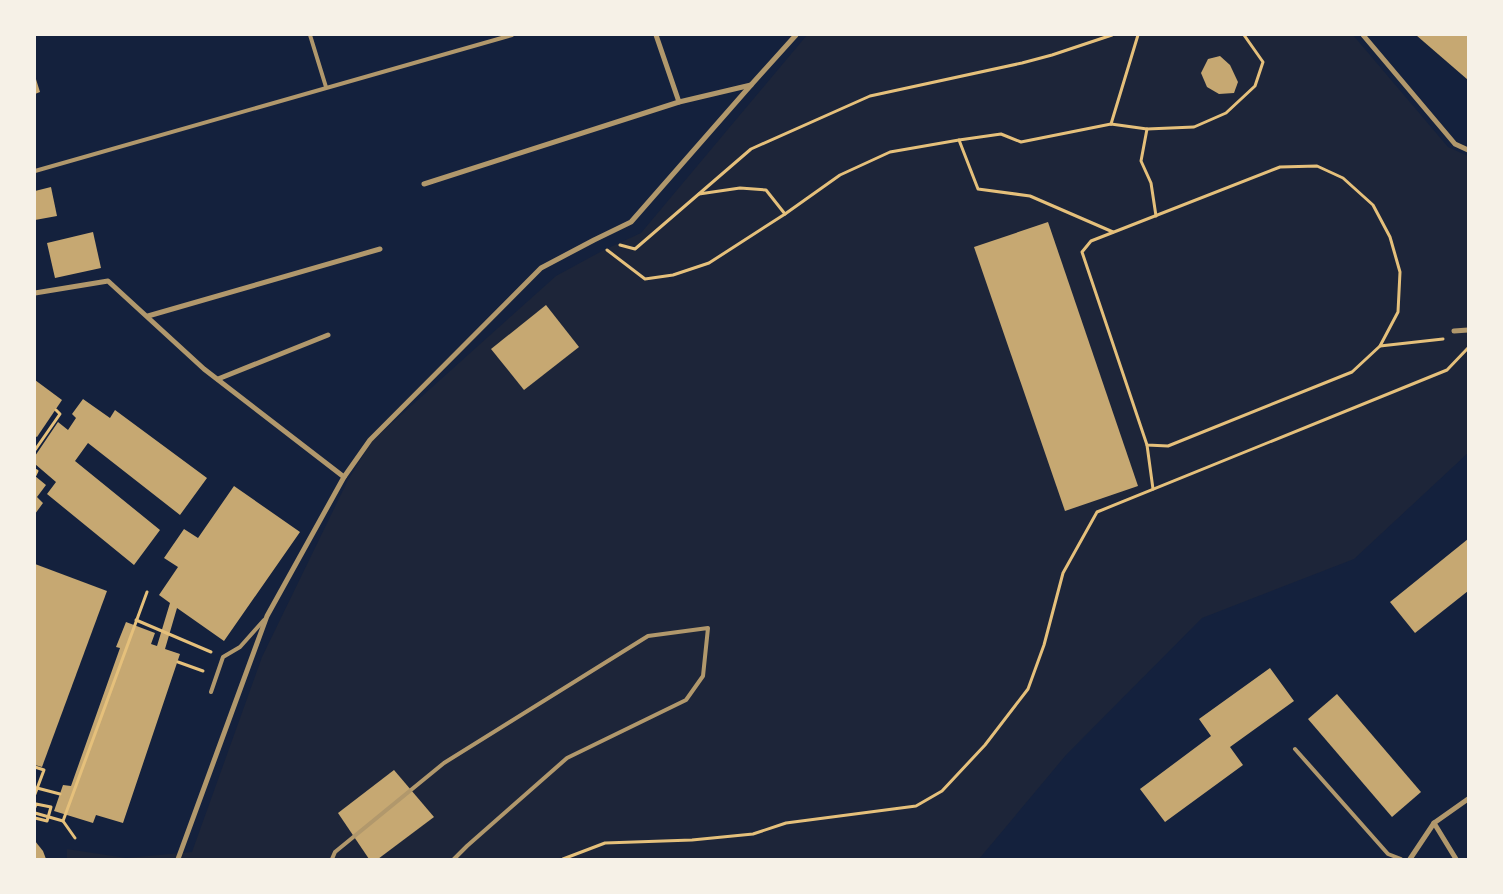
<svg xmlns="http://www.w3.org/2000/svg" width="1503" height="894" font-family="'Archivo Narrow',sans-serif">
	<style>
		.green { fill: #1d2539 }
		.building { fill: #c6a872 }
		.lines { fill: none; stroke-linecap: round; stroke-linejoin: round }
		.path { stroke: #e5c07b; stroke-width: 3 }
		.service { stroke: #b1986c; stroke-width: 4 }
		.minor { stroke: #b1986c; stroke-width: 5 }
	</style>
	<rect width="100%" height="100%" fill="#14213d"/>
	<!-- green -->
	<path class="green" d="M807,35H1353L1448,147L1468,156V453L1354,559L1202,618L1066,755L979,859H67V849L126,858L192,852L262,657L348,480L372,441L556,276L602,251L641,233Z"/>
	<!-- building -->
	<g class="building">
		<path d="M1416,35H1468V80Z"/>
		<path d="M1220,56L1230,65L1238,82L1234,93L1219,94L1207,87L1201,73L1208,59Z"/>
		<path d="M35,76L40,92L35,94Z"/>
		<path d="M51,187L57,216L35,220V191Z"/>
		<path d="M1048,222L1138,486L1065,511L974,247Z"/>
		<path d="M93,232L101,268L55,278L47,243Z"/>
		<path d="M546,305L579,347L524,390L491,349Z"/>
		<path d="M35,380L62,400L37,437L35,436Z"/>
		<path d="M83,399L110,418L115,410L207,478L180,515L88,443L75,461L160,530L134,565L47,494L56,482L35,464V456L58,422L68,430L76,418L72,414Z"/>
		<path d="M35,476L46,485L37,497L43,503L35,514Z"/>
		<path d="M234,486L300,532L224,641L177,608L165,649L180,654L123,823L96,815L93,823L54,811L63,785L71,786L120,648L116,647L126,622L155,633L151,644L157,646L170,603L159,595L178,567L164,558L184,529L198,538Z"/>
		<path d="M1468,539V591L1415,633L1390,602Z"/>
		<path d="M35,564L107,591L42,767L35,765Z"/>
		<path d="M1270,668L1294,701L1230,747L1243,765L1165,822L1140,789L1211,736L1199,719Z"/>
		<path d="M1337,694L1421,792L1392,817L1308,719Z"/>
		<path d="M394,770L434,817L378,859H369L338,813Z"/>
		<path d="M35,841L43,851L46,859H35Z"/>
	</g>
	<g class="lines">
		<!-- path -->
		<g class="path">
			<path d="M1111,124L1138,35"/>
			<path d="M1147,129L1141,161L1151,183L1156,216"/>
			<path d="M959,140L1001,134L1021,142L1111,124L1147,129L1194,127L1226,113L1255,86L1263,62L1244,35"/>
			<path d="M1317,166L1343,178L1373,205L1390,237L1400,272L1398,312L1380,346L1352,372L1168,446L1147,445L1082,252L1091,241L1280,167Z"/>
			<path d="M699,194L740,188L766,190L785,214"/>
			<path d="M620,245L635,249L751,149L870,96L1022,63L1052,55L1112,35"/>
			<path d="M607,250L645,279L673,275L709,263L785,214L840,175L890,152L959,140L978,189L1030,196L1113,232"/>
			<path d="M1380,346L1443,339"/>
			<path d="M1147,445L1153,489"/>
			<path d="M35,450L60,414L56,410"/>
			<path d="M35,470L37,471L35,475"/>
			<path d="M136,620L211,652"/>
			<path d="M178,662L203,671"/>
			<path d="M35,767L44,770L35,794"/>
			<path d="M37,788L60,794"/>
			<path d="M35,807L36,804L51,807L47,821L35,818"/>
			<path d="M35,813L63,821"/>
			<path d="M75,838L63,821L147,592"/>
			<path d="M563,859L605,843L692,840L753,834L786,823L916,806L942,791L985,745L1028,689L1044,645L1063,573L1097,512L1447,370L1468,348"/>
		</g>
		<!-- service -->
		<g class="service">
			<path d="M310,35L326,87"/>
			<path d="M35,171L512,35"/>
			<path d="M211,692L223,657L240,647L264,620"/>
			<path d="M1295,749L1388,854L1401,859"/>
			<path d="M332,859L335,852L444,763L648,636L708,628L703,676L686,700L567,758L467,846L454,859"/>
		</g>
		<!-- minor -->
		<g class="minor">
			<path d="M656,35L679,102"/>
			<path d="M1363,35L1455,144L1468,150"/>
			<path d="M424,184L679,102L751,85"/>
			<path d="M35,293L108,281L204,369L344,477"/>
			<path d="M148,316L380,249"/>
			<path d="M1454,331L1468,330"/>
			<path d="M218,379L328,335"/>
			<path d="M1434,823L1456,859"/>
			<path d="M178,859L267,616L344,477L370,440L541,268L594,240L631,222L751,85L796,35"/>
			<path d="M1410,859L1434,823L1468,799"/>
		</g>
	</g>
	<!-- border -->
	<rect width="1503" height="894" fill="none" stroke="#f6f1e7" stroke-width="72"/>
</svg>
